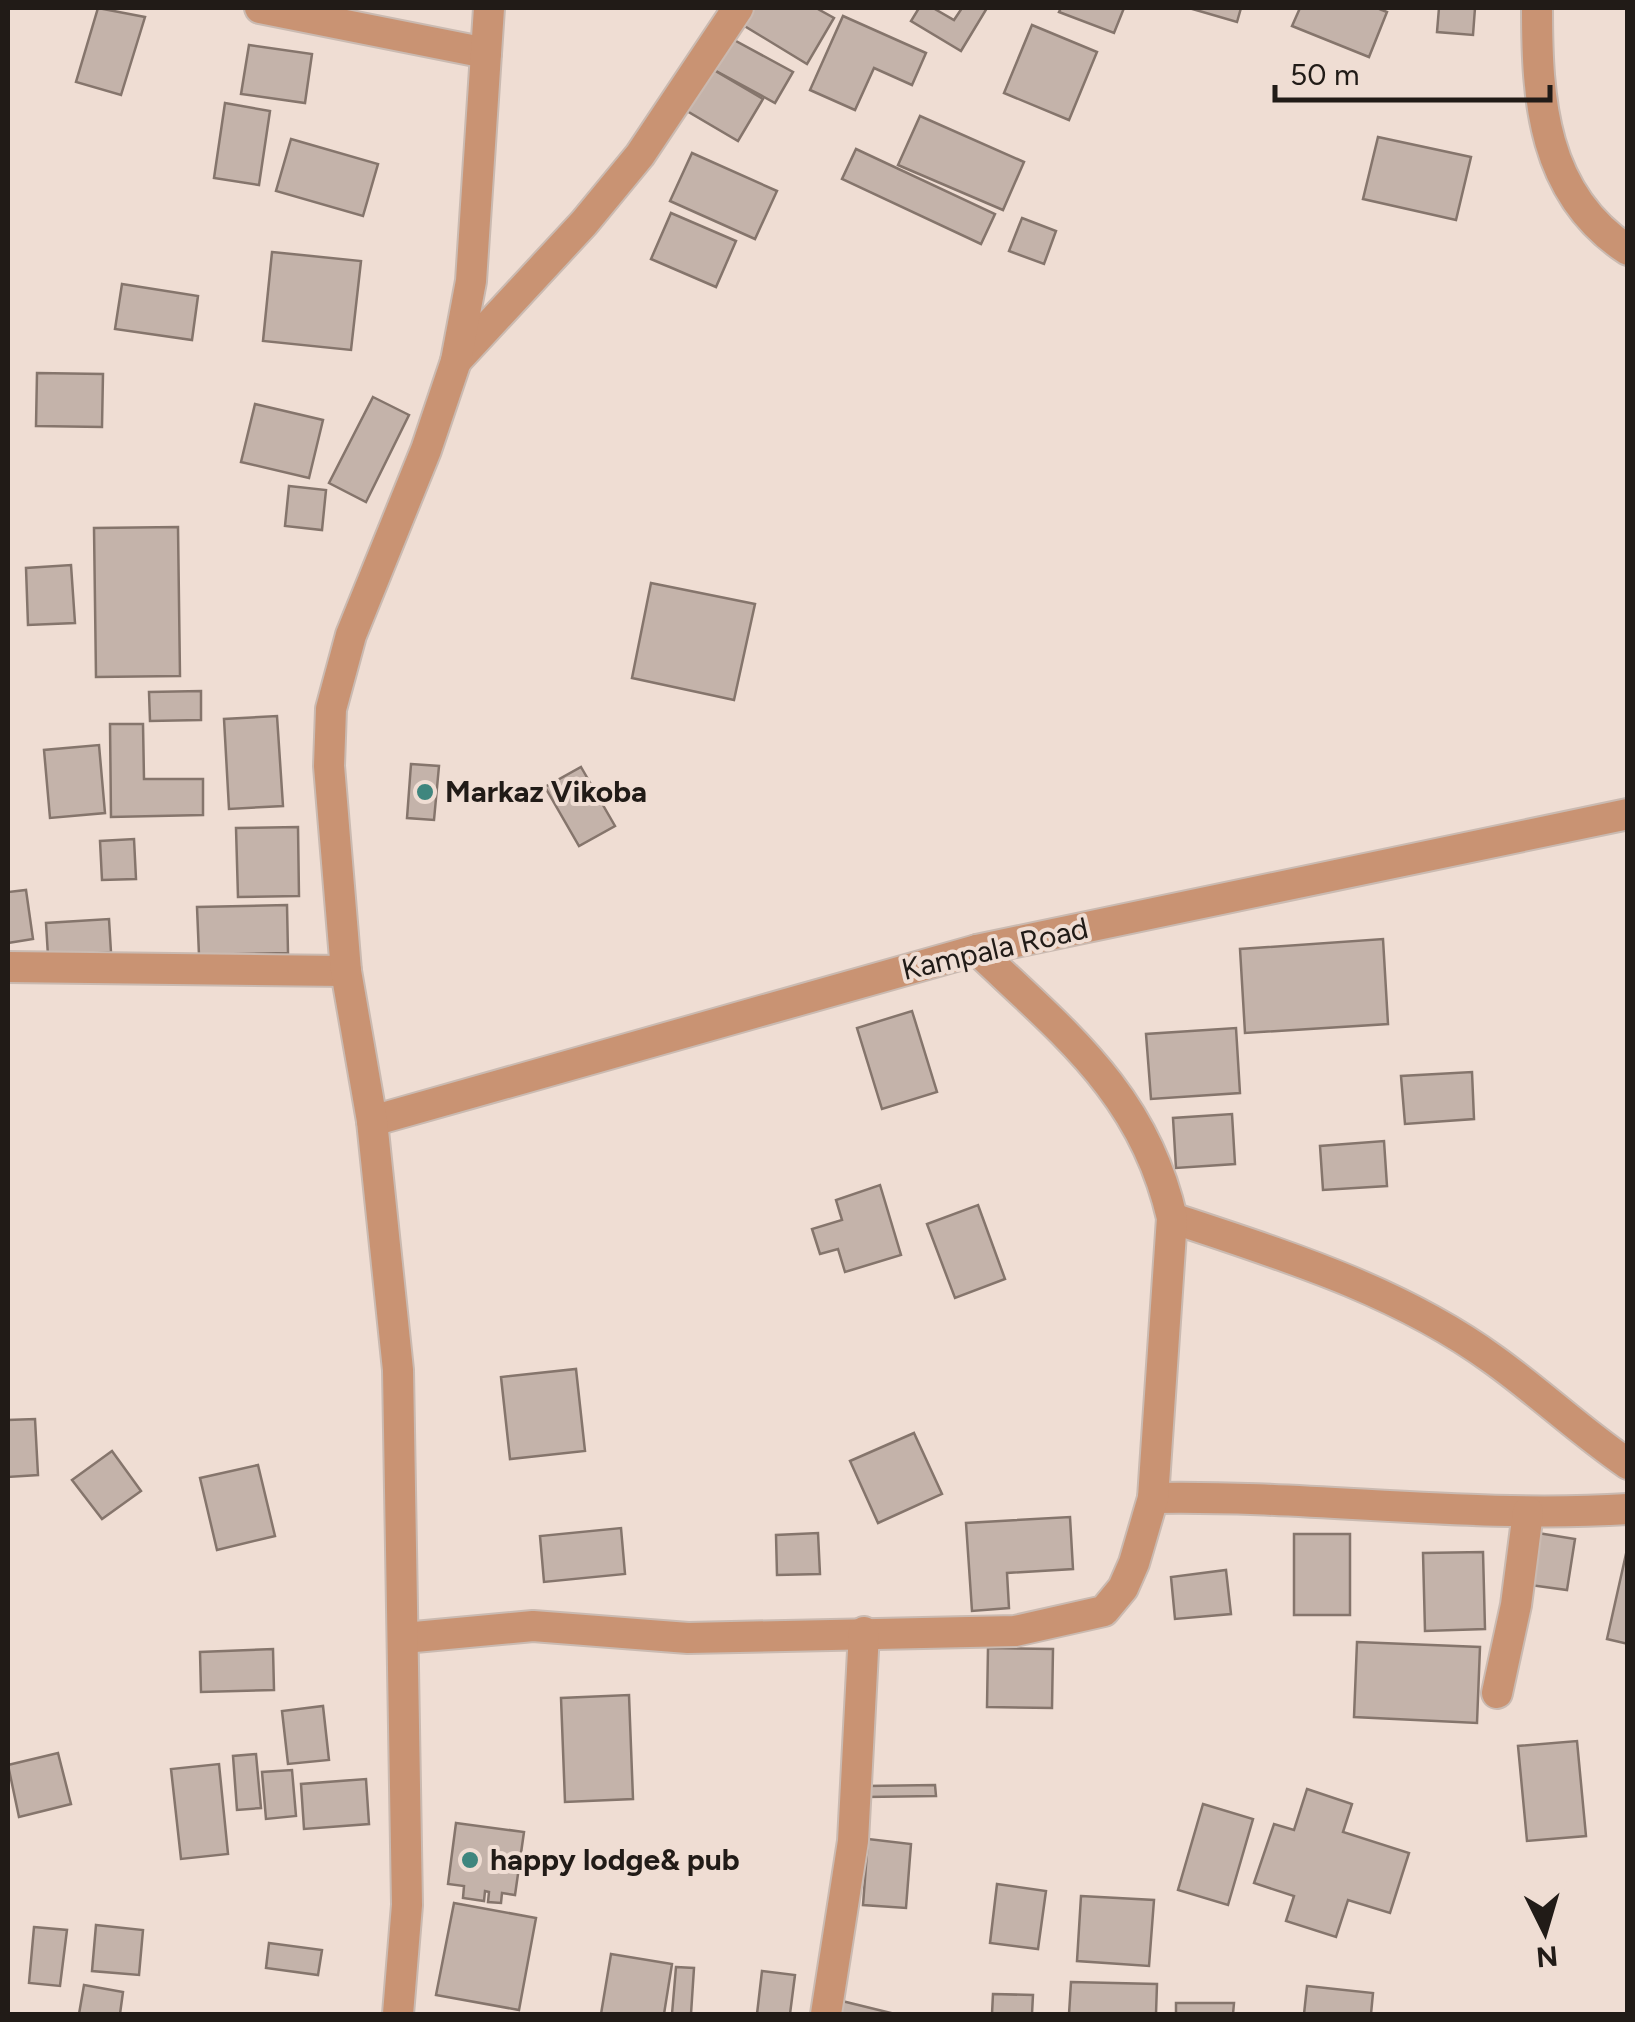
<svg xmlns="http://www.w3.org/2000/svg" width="1635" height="2022" font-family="Figtree,sans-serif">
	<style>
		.building { fill: #c4b3aa; stroke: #85756c; stroke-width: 2.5 }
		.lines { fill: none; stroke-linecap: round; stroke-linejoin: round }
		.minor-casing { stroke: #cabab1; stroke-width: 34 }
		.minor { stroke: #c99373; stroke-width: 30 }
		.poi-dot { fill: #3f867e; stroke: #efddd3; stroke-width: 4 }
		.labels { text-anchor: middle; stroke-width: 8; stroke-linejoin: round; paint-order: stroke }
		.poi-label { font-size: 30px; font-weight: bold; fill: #211b17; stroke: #efddd3; text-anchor: start }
		.street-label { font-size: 30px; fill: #211b17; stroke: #efddd3 }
	</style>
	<rect width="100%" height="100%" fill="#efddd3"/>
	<!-- building -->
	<g class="building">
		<path d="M98,8L145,17L121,95L76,82Z"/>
		<path d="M740,8H816L834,18L807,64L733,19Z"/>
		<path d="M919,8H933L954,20L962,8H987L961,51L911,21Z"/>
		<path d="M1061,8H1124L1114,33L1059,12Z"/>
		<path d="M1189,8H1241L1237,22Z"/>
		<path d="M1300,8H1377L1387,12L1369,57L1292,26Z"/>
		<path d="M1439,8H1475L1473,35L1437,32Z"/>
		<path d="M843,16L926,53L912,85L874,68L855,110L810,90Z"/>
		<path d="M1032,25L1097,52L1069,120L1004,93Z"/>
		<path d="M723,34L793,72L775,103L705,65Z"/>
		<path d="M249,45L312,54L305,103L241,94Z"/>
		<path d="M712,69L763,99L738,141L687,111Z"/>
		<path d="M225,103L270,111L259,185L214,178Z"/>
		<path d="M920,116L1024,162L1003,210L898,165Z"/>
		<path d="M1378,137L1471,157L1456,220L1363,199Z"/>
		<path d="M291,139L378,164L363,216L276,191Z"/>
		<path d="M856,149L995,214L981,244L842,179Z"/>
		<path d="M692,153L777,191L755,239L670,201Z"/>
		<path d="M671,213L736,241L716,287L651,259Z"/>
		<path d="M1022,218L1056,231L1044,264L1009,251Z"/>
		<path d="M272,252L361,261L351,350L263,341Z"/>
		<path d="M122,284L198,296L192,340L115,329Z"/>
		<path d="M37,373L103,374L102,427L36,426Z"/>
		<path d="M373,397L409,415L366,502L329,483Z"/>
		<path d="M255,404L323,420L309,478L241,462Z"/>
		<path d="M289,486L326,490L322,530L285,526Z"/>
		<path d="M178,527L180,676L96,677L94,528Z"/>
		<path d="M71,565L75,623L28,625L26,568Z"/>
		<path d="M651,583L755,604L734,700L632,678Z"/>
		<path d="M201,691V720L150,721L149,692Z"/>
		<path d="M277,716L283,806L229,809L224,719Z"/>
		<path d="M110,724H143L144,779H203V815L111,817Z"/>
		<path d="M99,745L105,813L50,818L44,750Z"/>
		<path d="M411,764L439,766L434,820L407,818Z"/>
		<path d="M581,767L615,826L579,846L545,787Z"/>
		<path d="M298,827L299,896L238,897L236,828Z"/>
		<path d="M134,839L136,879L102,880L100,841Z"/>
		<path d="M26,890L33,939L8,943V892Z"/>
		<path d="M287,905L288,953L199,955L197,907Z"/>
		<path d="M109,919L111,952L48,956L46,923Z"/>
		<path d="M1383,939L1388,1024L1245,1033L1240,949Z"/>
		<path d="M912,1011L937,1092L882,1109L857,1028Z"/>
		<path d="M1236,1028L1240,1093L1151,1099L1146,1034Z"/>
		<path d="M1472,1072L1474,1119L1405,1124L1401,1076Z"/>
		<path d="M1232,1114L1235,1164L1176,1168L1173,1118Z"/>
		<path d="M1384,1141L1387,1186L1323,1190L1320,1146Z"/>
		<path d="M880,1185L901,1255L845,1272L838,1249L820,1254L812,1229L842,1220L836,1200Z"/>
		<path d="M978,1205L1005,1279L955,1298L927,1224Z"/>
		<path d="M576,1369L585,1451L510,1459L501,1377Z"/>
		<path d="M35,1419L38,1475L8,1477V1420Z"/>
		<path d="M914,1433L942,1494L878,1523L850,1461Z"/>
		<path d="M112,1451L141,1491L102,1519L72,1480Z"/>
		<path d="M258,1465L275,1536L217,1550L200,1478Z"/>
		<path d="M1070,1517L1073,1569L1007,1573L1009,1608L972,1611L966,1523Z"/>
		<path d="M621,1528L625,1574L544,1582L540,1536Z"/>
		<path d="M818,1533L820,1574L777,1575L776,1535Z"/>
		<path d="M1538,1533L1575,1539L1567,1590L1530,1585Z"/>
		<rect x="1294" y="1534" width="56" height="81"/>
		<path d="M1483,1552L1485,1629L1425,1631L1423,1553Z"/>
		<path d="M1626,1554H1628V1644L1607,1639Z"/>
		<path d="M1226,1570L1231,1614L1175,1619L1171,1577Z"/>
		<path d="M1357,1642L1480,1647L1477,1723L1354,1717Z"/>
		<path d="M988,1648L1053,1649L1052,1708L987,1707Z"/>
		<path d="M273,1649L274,1690L201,1692L200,1652Z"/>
		<path d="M629,1695L633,1799L565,1802L561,1698Z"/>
		<path d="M323,1706L329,1760L288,1764L282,1711Z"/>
		<path d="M1577,1741L1586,1836L1527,1841L1518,1746Z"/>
		<path d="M58,1753L71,1804L19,1817L8,1765Z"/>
		<path d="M256,1754L261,1808L237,1810L233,1756Z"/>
		<path d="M219,1764L228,1854L181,1859L171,1769Z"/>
		<path d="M292,1770L296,1816L266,1819L262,1772Z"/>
		<path d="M366,1779L369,1824L304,1829L301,1784Z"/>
		<path d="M935,1785L936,1796L866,1797V1786Z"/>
		<path d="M1307,1789L1352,1804L1343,1832L1409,1853L1390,1913L1348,1900L1336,1937L1286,1921L1294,1896L1254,1883L1274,1824L1294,1830Z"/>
		<path d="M1203,1804L1253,1819L1228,1905L1178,1890Z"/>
		<path d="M456,1823L524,1832L515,1895L502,1893L501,1903L488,1902L489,1892L485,1891L484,1901L463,1898L464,1886L448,1884Z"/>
		<path d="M868,1839L911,1844L906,1908L863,1905Z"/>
		<path d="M997,1884L1046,1891L1038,1949L990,1943Z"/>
		<path d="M1081,1896L1154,1900L1149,1966L1077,1961Z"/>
		<path d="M454,1903L536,1918L519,2010L436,1995Z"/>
		<path d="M96,1925L143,1930L139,1975L92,1971Z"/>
		<path d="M34,1927L67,1930L60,1986L29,1983Z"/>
		<path d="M269,1943L322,1950L318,1975L266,1968Z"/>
		<path d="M611,1954L672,1964L664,2014H601Z"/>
		<path d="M676,1967L694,1968L691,2014H672Z"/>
		<path d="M762,1971L795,1975L790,2014H757Z"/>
		<path d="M1071,1982L1157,1984L1156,2014H1069Z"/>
		<path d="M84,1985L123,1992L120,2014H79Z"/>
		<path d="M1307,1986L1373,1993L1371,2014H1304Z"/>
		<path d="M993,1994L1033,1995L1032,2014H992Z"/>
		<path d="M842,2001L891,2013V2014H838Z"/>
		<path d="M1176,2003H1234L1233,2014H1176Z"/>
	</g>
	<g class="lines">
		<defs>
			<g id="minor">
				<path d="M260,8L486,53"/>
				<path d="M1537,8C1537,99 1542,194 1628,250"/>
				<path d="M456,361L584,223L640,155L738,8"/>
				<path d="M8,967L346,971"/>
				<path d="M372,1121L977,950L1628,814"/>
				<path d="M1172,1218C1283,1255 1398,1290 1494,1360C1540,1393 1581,1432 1628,1464"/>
				<path d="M1153,1498C1311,1495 1469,1519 1628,1509"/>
				<path d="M404,1638L533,1626L688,1638L1015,1631L1104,1611L1123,1588L1134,1563L1153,1498L1172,1218C1144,1094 1065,1034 977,950"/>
				<path d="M1497,1693L1516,1605L1528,1512"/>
				<path d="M398,2014L407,1905L398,1370L372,1121L346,971L329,766L331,709L351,635L426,450L456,361L471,281L489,8"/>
				<path d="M826,2014L853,1841L864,1632"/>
			</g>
		</defs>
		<!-- minor casing -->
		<use href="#minor" class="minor-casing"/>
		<!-- minor -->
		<use href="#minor" class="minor"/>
	</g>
	<!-- markers -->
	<g class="poi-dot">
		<circle cx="425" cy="792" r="10"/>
		<circle cx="470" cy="1860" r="10"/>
	</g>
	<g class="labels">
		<!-- poi labels -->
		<g class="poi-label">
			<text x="445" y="802">Markaz Vikoba</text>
			<text x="490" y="1870">happy lodge&amp; pub</text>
		</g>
		<!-- street labels -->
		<g class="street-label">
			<text transform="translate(995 949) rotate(-13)" y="10">Kampala Road</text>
		</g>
	</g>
	<!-- border -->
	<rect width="1635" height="2022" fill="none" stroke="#211b17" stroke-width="20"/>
	<!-- north arrow -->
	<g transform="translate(1545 1932) rotate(175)" stroke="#efddd3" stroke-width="8" paint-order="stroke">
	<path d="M0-8L18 38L0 25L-18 38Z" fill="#211b17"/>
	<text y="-15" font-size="28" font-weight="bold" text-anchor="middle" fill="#211b17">N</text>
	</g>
	<!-- scale -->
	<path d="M1275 85v15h275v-15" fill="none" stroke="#211b17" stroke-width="5"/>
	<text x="1290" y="85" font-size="30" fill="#211b17" stroke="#efddd3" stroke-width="8" paint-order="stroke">50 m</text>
</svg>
